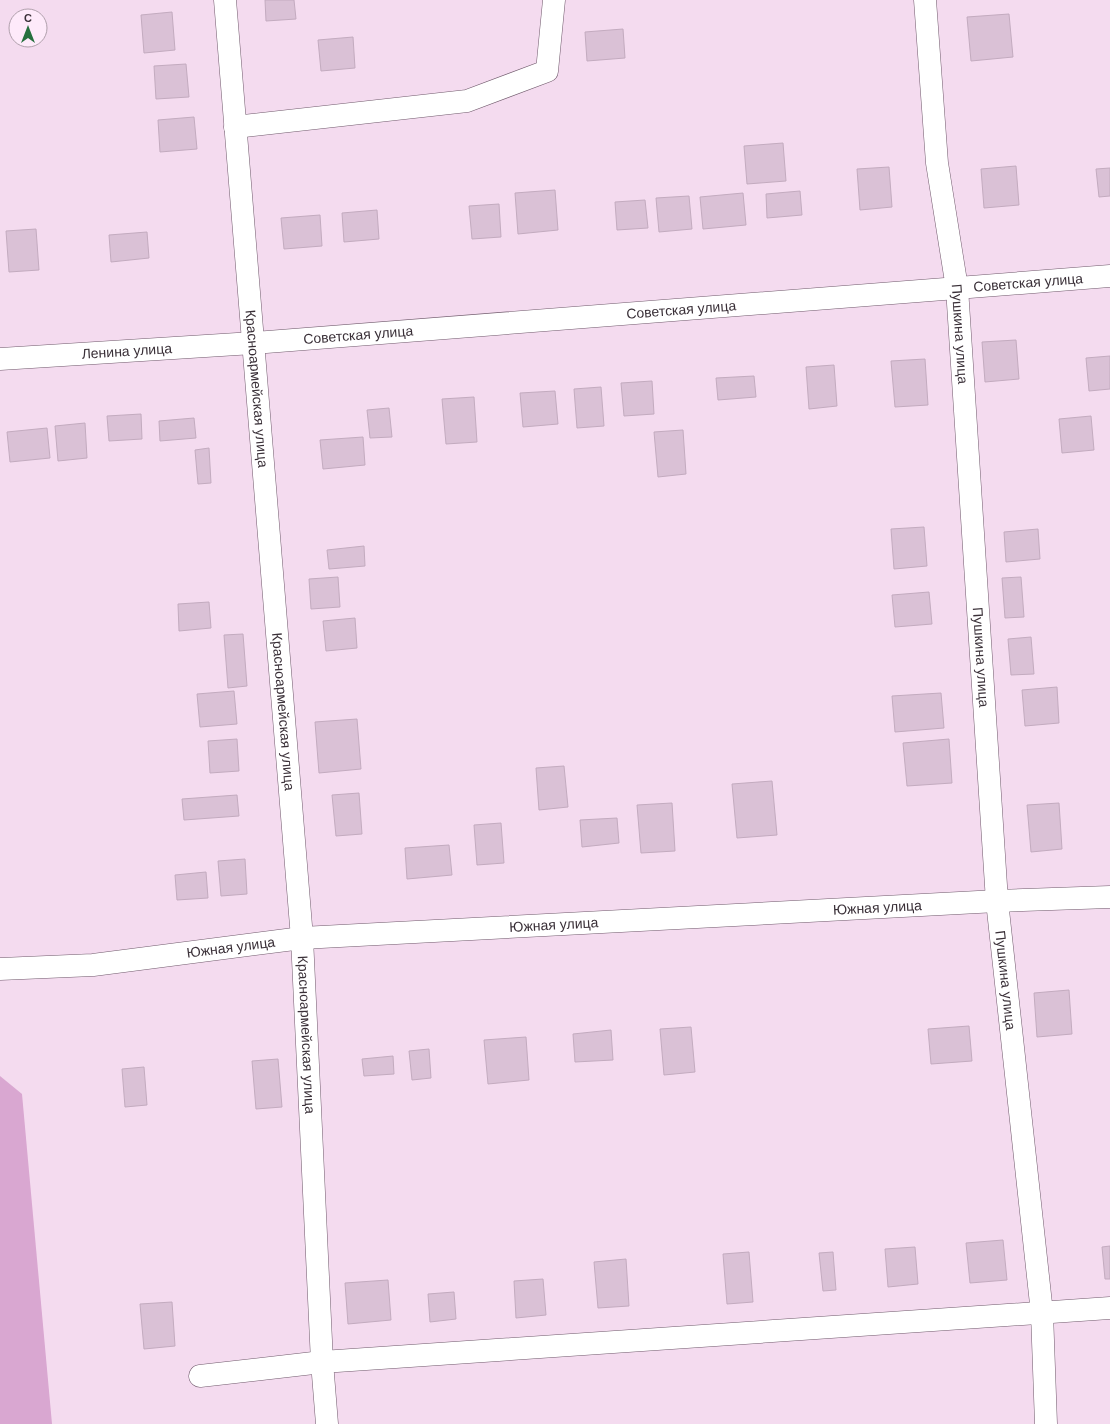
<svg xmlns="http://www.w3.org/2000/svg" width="1110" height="1424" font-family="Helvetica,sans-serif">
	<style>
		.green { fill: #d9a7d1 }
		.building { fill: #dac1d6; stroke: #c3abbf }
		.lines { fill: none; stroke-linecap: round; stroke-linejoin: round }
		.street-casing { stroke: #705a6c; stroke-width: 23 }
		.street { stroke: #fff; stroke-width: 22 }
		.labels { text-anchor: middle; stroke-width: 3.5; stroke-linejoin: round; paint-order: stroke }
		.street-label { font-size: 14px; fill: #3a3038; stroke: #feeafa }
	</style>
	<rect width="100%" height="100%" fill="#f4dbef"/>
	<!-- green -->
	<path class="green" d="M0,1076L22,1094L52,1424H0Z"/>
	<!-- building -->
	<g class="building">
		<path d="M265,0H294L296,19L266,21Z"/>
		<path d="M172,12L175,50L144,53L141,15Z"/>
		<path d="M1009,14L1013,57L971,61L967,17Z"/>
		<path d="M623,29L625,58L587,61L585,32Z"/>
		<path d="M353,37L355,68L321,71L318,40Z"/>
		<path d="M186,64L189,97L156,99L154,66Z"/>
		<path d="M194,117L197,149L160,152L158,120Z"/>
		<path d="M783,143L786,181L747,184L744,146Z"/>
		<path d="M1016,166L1019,205L984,208L981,169Z"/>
		<path d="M889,167L892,207L860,210L857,169Z"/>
		<path d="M1110,168V196L1099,197L1096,169Z"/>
		<path d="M555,190L558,230L518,234L515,193Z"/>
		<path d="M800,191L802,215L767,218L766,194Z"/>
		<path d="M743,193L746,225L703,229L700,197Z"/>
		<path d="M689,196L692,229L659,232L656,198Z"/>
		<path d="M645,200L648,228L617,230L615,202Z"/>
		<path d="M499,204L501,237L472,239L469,206Z"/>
		<path d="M377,210L379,239L344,242L342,213Z"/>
		<path d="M320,215L322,246L284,249L281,218Z"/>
		<path d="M36,229L39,270L9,272L6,231Z"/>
		<path d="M147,232L149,258L111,262L109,235Z"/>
		<path d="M1016,340L1019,379L985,382L982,342Z"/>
		<path d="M1110,356V389L1089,391L1086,358Z"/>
		<path d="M925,359L928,405L895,407L891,361Z"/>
		<path d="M834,365L837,406L809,409L806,367Z"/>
		<path d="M754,376L756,397L718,400L716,378Z"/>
		<path d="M652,381L654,414L624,416L621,383Z"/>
		<path d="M601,387L604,426L577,428L574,389Z"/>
		<path d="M555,391L558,424L523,427L520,393Z"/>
		<path d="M474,397L477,442L446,444L442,399Z"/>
		<path d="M389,408L392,437L370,438L367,410Z"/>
		<path d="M141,414L142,439L109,441L107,416Z"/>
		<path d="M1091,416L1094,450L1062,453L1059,419Z"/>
		<path d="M194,418L196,438L160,441L159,421Z"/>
		<path d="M85,423L87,458L58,461L55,426Z"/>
		<path d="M47,428L50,458L10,462L7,432Z"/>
		<path d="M683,430L686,474L658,477L654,432Z"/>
		<path d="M363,437L365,465L323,469L320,440Z"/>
		<path d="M209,448L211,483L198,484L195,450Z"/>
		<path d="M924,527L927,566L894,569L891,529Z"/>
		<path d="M1038,529L1040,559L1006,562L1004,532Z"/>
		<path d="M364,546L365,566L329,569L327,550Z"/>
		<path d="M338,577L340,607L311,609L309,579Z"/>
		<path d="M1021,577L1024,617L1005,618L1002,578Z"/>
		<path d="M929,592L932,624L895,627L892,595Z"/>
		<path d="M209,602L211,628L179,631L178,604Z"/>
		<path d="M355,618L357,648L326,651L323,621Z"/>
		<path d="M243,634L247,686L228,688L224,635Z"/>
		<path d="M1031,637L1034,674L1011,675L1008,639Z"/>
		<path d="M1057,687L1059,723L1025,726L1022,690Z"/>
		<path d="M234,691L237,724L200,727L197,694Z"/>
		<path d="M941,693L944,728L895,732L892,696Z"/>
		<path d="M357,719L361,769L319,773L315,722Z"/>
		<path d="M237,739L239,771L210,773L208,741Z"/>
		<path d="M949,739L952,783L907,786L903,743Z"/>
		<path d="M564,766L568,807L539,810L536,768Z"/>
		<path d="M772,781L777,835L737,838L732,784Z"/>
		<path d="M359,793L362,834L336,836L332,795Z"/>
		<path d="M237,795L239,816L184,820L182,799Z"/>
		<path d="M672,803L675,851L641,853L637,805Z"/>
		<path d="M1059,803L1062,849L1031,852L1027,805Z"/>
		<path d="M617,818L619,843L582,847L580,820Z"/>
		<path d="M501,823L504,863L477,865L474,825Z"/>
		<path d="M449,845L452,875L407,879L405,848Z"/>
		<path d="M245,859L247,894L221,896L218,861Z"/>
		<path d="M206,872L208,898L177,900L175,875Z"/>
		<path d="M1069,990L1072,1034L1037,1037L1034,993Z"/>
		<path d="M969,1026L972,1061L931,1064L928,1029Z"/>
		<path d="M691,1027L695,1072L664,1075L660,1029Z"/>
		<path d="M611,1030L613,1060L575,1062L573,1034Z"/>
		<path d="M526,1037L529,1080L488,1084L484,1040Z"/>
		<path d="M429,1049L431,1078L412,1080L409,1051Z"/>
		<path d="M393,1056L394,1074L364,1076L362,1059Z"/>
		<path d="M278,1059L282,1107L256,1109L252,1061Z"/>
		<path d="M144,1067L147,1105L125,1107L122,1069Z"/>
		<path d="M1003,1240L1007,1280L970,1283L966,1243Z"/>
		<path d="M1110,1246V1279H1105L1102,1247Z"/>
		<path d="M915,1247L918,1284L888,1287L885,1249Z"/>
		<path d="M749,1252L753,1302L727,1304L723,1254Z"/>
		<path d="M833,1252L836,1290L823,1291L819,1253Z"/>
		<path d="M626,1259L629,1306L598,1308L594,1262Z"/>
		<path d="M543,1279L546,1315L516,1318L514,1281Z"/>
		<path d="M388,1280L391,1320L348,1324L345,1283Z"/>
		<path d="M454,1292L456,1319L430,1322L428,1294Z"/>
		<path d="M172,1302L175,1346L144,1349L140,1304Z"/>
	</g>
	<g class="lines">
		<defs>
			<g id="street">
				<path id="s1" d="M225,0L302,938L322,1362L327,1424"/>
				<path id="s2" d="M925,0L937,163L957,288L997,901L1042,1313L1046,1424"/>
				<path d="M235,127L467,101L547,71L554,0"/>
				<path id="s3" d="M0,359L253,343L1110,276"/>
				<path id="s4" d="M0,969L93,965L302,938L997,901L1110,897"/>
				<path d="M200,1376L322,1362L1110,1308"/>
			</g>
		</defs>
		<!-- street casing -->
		<use href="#street" class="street-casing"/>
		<!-- street -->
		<use href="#street" class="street"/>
	</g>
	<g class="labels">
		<!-- street labels -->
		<g class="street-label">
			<text dy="5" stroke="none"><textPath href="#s3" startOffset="1031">Советская улица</textPath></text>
			<text dy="5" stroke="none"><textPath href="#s3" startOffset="683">Советская улица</textPath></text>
			<text dy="5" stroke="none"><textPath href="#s2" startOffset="336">Пушкина улица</textPath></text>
			<text dy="5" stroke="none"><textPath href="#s3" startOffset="359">Советская улица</textPath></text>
			<text dy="5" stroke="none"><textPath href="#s3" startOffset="127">Ленина улица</textPath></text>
			<text dy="5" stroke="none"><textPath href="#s1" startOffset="390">Красноармейская улица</textPath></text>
			<text dy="5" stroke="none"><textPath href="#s2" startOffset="660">Пушкина улица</textPath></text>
			<text dy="5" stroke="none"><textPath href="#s1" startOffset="714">Красноармейская улица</textPath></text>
			<text dy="5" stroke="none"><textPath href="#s4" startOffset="880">Южная улица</textPath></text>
			<text dy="5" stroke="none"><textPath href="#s4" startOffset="556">Южная улица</textPath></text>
			<text dy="5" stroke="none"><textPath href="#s4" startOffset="232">Южная улица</textPath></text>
			<text dy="5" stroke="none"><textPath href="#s2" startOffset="984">Пушкина улица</textPath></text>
			<text dy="5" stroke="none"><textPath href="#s1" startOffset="1038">Красноармейская улица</textPath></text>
		</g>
	</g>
	<!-- north arrow -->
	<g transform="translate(28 28)"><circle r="19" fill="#feeafa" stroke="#b0a0ac"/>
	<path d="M0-3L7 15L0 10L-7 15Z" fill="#26703e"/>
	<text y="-6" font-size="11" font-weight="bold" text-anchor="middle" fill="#3a3038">С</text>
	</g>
</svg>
